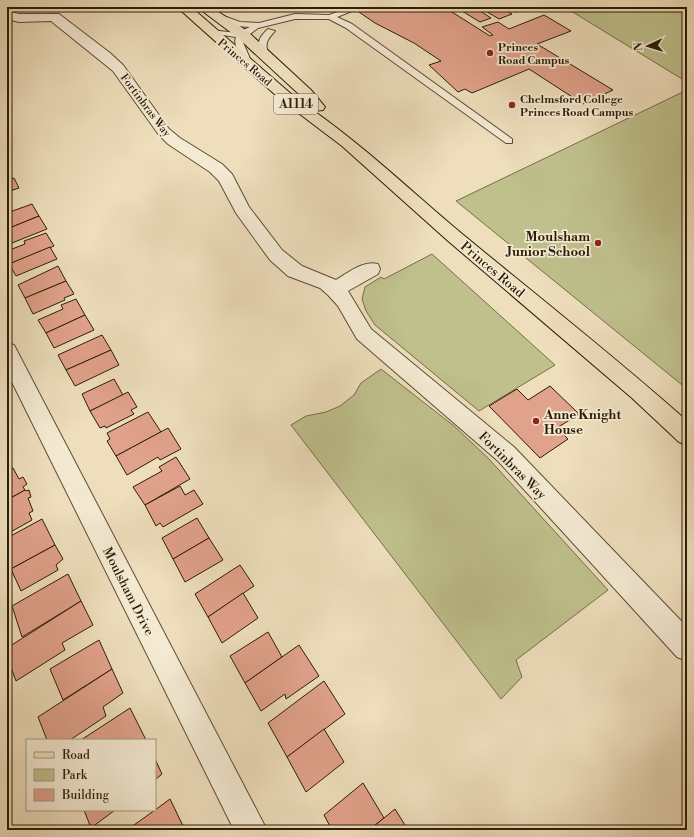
<svg xmlns="http://www.w3.org/2000/svg" width="694" height="837" font-family="'Libre Bodoni',serif">
	<style>
		.green { fill: #bfc08c; stroke: #766e49 }
		.building { fill: #e1a28b; stroke: #2c1c06 }
		.lines { fill: none; stroke-linecap: round; stroke-linejoin: round }
		.lane-casing { stroke: #5c4c34; stroke-width: 2 }
		.street-casing { stroke: #5c4c34; stroke-width: 2 }
		.primary-casing { stroke: #2c1c06; stroke-width: 2 }
		.lane { fill: #f4ead3; fill-rule: evenodd }
		.street { fill: #f4ead3; fill-rule: evenodd }
		.primary { fill: #eedebc; fill-rule: evenodd }
		.poi-dot { fill: #8f2418; stroke: #f4ead3; stroke-width: 1.5 }
		.labels { text-anchor: middle; stroke-width: 3.5; stroke-linejoin: round; paint-order: stroke }
		.far-poi-label { font-size: 11px; font-weight: bold; fill: #2c1c06; stroke: #f4ead3; text-anchor: start }
		.far-street-label { font-size: 11px; fill: #2c1c06; stroke: #f4ead3 }
		.shield { fill: #f4ead3; stroke: #685a44; stroke-width: 1 }
		.shield-label { font-size: 12px; font-weight: bold; fill: #2c1c06 }
		.poi-label { font-size: 13px; font-weight: bold; fill: #2c1c06; stroke: #f4ead3; text-anchor: end }
		.street-label { font-size: 13px; fill: #2c1c06; stroke: #f4ead3 }
	</style>
	<rect width="100%" height="100%" fill="#eedebc"/>
	<filter id="stains"><feTurbulence type="fractalNoise" baseFrequency=".005" numOctaves="4"/><feColorMatrix values="0 0 0 0 .2 0 0 0 0 .09 0 0 0 0 .02 0 0 0 .5 -.17"/></filter>
	<radialGradient id="worn" r=".72"><stop offset=".6" stop-color="#630" stop-opacity="0"/><stop offset="1" stop-color="#630" stop-opacity=".3"/></radialGradient>
	<!-- green -->
	<g class="green">
		<path d="M581,7H687V82L571,11Z"/>
		<path d="M687,90V389L456,201Z"/>
		<path d="M432,254L555,365L479,411L375,325L366,311L362,299L365,287L381,277L384,279Z"/>
		<path d="M381,369L454,426L488,458L608,590L516,660L522,677L501,699L291,425L306,416L326,412L340,406L354,395L361,383Z"/>
	</g>
	<!-- building -->
	<g class="building">
		<path d="M374,7H444L490,36L493,35L482,27L498,22L509,29L544,15L571,31L537,44L613,90L583,104L529,69L472,93L465,89L458,92L429,65L441,61L414,43L375,23L359,12Z"/>
		<path d="M466,7H474L491,18L480,22L462,11L466,9L463,8Z"/>
		<path d="M479,7H500L512,14L499,19Z"/>
		<path d="M506,7H522L525,9L515,12Z"/>
		<path d="M14,178L19,188L7,192V181Z"/>
		<path d="M32,204L39,216L7,229V213Z"/>
		<path d="M39,216L47,229L7,245V236L10,235L7,229Z"/>
		<path d="M46,233L54,246L9,264L7,259V251L25,244L24,241Z"/>
		<path d="M50,247L57,259L16,276L9,264Z"/>
		<path d="M58,266L66,281L25,298L18,285Z"/>
		<path d="M66,281L74,294L64,298L65,300L33,314L25,298Z"/>
		<path d="M76,299L85,315L46,333L38,320L63,309L61,305Z"/>
		<path d="M85,315L94,330L54,348L46,333Z"/>
		<path d="M102,335L111,350L66,370L58,355Z"/>
		<path d="M111,350L119,365L75,386L66,370Z"/>
		<path d="M114,379L123,395L90,411L82,394Z"/>
		<path d="M550,386L579,414L557,428L568,439L540,458L489,406L517,389L528,400Z"/>
		<path d="M128,392L137,407L131,410L134,414L106,428L105,426L100,428L90,411Z"/>
		<path d="M148,412L161,432L116,456L107,441L110,439L107,433Z"/>
		<path d="M168,428L181,449L160,460L158,457L127,475L116,456Z"/>
		<path d="M176,457L190,479L145,505L133,487L162,471L159,467Z"/>
		<path d="M13,468L19,479L23,477L27,484L23,487L25,490L7,500V471Z"/>
		<path d="M180,486L185,495L194,490L203,504L163,527L160,523L156,526L145,505Z"/>
		<path d="M25,490L26,491L29,490L31,497L28,498L33,511L29,513L32,520L7,534V500Z"/>
		<path d="M197,518L209,538L173,559L162,538Z"/>
		<path d="M42,519L55,545L7,571V538Z"/>
		<path d="M209,538L223,560L185,582L173,559Z"/>
		<path d="M55,545L63,559L56,565L58,570L21,591L11,569Z"/>
		<path d="M240,565L254,586L208,617L195,594Z"/>
		<path d="M68,574L81,601L22,637L12,606Z"/>
		<path d="M243,593L258,618L222,643L208,617Z"/>
		<path d="M81,601L93,625L62,643L65,650L16,681L7,657V648Z"/>
		<path d="M268,632L282,657L245,683L230,656Z"/>
		<path d="M99,640L112,669L63,700L50,669Z"/>
		<path d="M299,645L319,676L286,699L285,694L261,711L245,683Z"/>
		<path d="M112,669L123,693L103,707L106,716L70,740H47L38,717Z"/>
		<path d="M324,681L345,714L287,757L268,723Z"/>
		<path d="M130,708L146,740H81Z"/>
		<path d="M324,729L344,762L306,792L287,757Z"/>
		<path d="M155,759L162,774L155,780Z"/>
		<path d="M363,783L384,818L369,830H332L324,815Z"/>
		<path d="M170,799L185,830H127L155,810Z"/>
		<path d="M395,809L408,830H369L384,818Z"/>
		<path d="M84,810H115L91,828Z"/>
	</g>
	<g class="lines">
		<defs>
			<g id="lane">
				<path d="M351,7H362L337,17L352,24L512,139V143H506L346,28L329,19H295L258,28L242,40L251,61L247,63C240,61 233,44 236,37L209,33L205,31L209,29C226,32 234,35 250,27L236,26L215,18V14H218L240,22L259,23L295,14L329,15Z"/>
				<path d="M268,29L275,31C267,40 264,43 269,55L265,57L261,55C256,44 259,37 268,29Z"/>
			</g>
			<g id="street">
				<path d="M7,11L19,14H59L110,53L123,65L169,129L180,138L222,164L232,174L249,207L282,250L302,266L336,280C348,273 363,260 378,264L380,269L378,274L348,291L371,329L514,447L687,627V661L677,657L498,461L357,339L338,306L328,295L320,288L288,276L270,260L236,213L219,181L210,172L168,144L159,135L113,71L51,21L19,22L7,19Z"/>
				<path d="M7,343L14,345L267,830H234L7,372Z"/>
			</g>
			<path id="primary" d="M177,7H191L290,93L311,108L301,96L237,37L197,7H211L247,31L311,90L325,107L323,110L314,111C366,148 412,192 461,233C536,295 614,356 687,421V445L679,442L632,398L447,240L342,146L280,99Z"/>
		</defs>
		<!-- lane casing -->
		<use href="#lane" class="lane-casing"/>
		<!-- street casing -->
		<use href="#street" class="street-casing"/>
		<!-- primary casing -->
		<use href="#primary" class="primary-casing"/>
		<!-- lane -->
		<use href="#lane" class="lane"/>
		<!-- street -->
		<use href="#street" class="street"/>
		<!-- primary -->
		<use href="#primary" class="primary"/>
	</g>
	<!-- markers -->
	<g class="poi-dot">
		<circle cx="490" cy="53" r="4"/>
		<circle cx="512" cy="105" r="4"/>
		<circle cx="598" cy="243" r="4"/>
		<circle cx="536" cy="421" r="4"/>
	</g>
	<g class="labels">
		<!-- far-poi labels -->
		<g class="far-poi-label">
			<text x="498" y="51">Princes<tspan x="498" dy="13">Road Campus</tspan></text>
			<text x="520" y="103">Chelmsford College<tspan x="520" dy="13">Princes Road Campus</tspan></text>
		</g>
		<!-- far-street labels -->
		<g class="far-street-label">
			<text transform="translate(245 62) rotate(40)" y="4">Princes Road</text>
			<text transform="translate(146 105) rotate(53)" y="4">Fortinbras Way</text>
		</g>
		<!-- shield labels -->
		<rect class="shield" x="274" y="94" width="44" height="20" rx="3"/>
		<g class="shield-label">
			<text x="296" y="108">A1114</text>
		</g>
		<!-- poi labels -->
		<g class="poi-label">
			<text x="590" y="241">Moulsham<tspan x="590" dy="15">Junior School</tspan></text>
			<text x="544" y="419" text-anchor="start">Anne Knight<tspan x="544" dy="15">House</tspan></text>
		</g>
		<!-- street labels -->
		<g class="street-label">
			<text transform="translate(493 269) rotate(40)" y="5">Princes Road</text>
			<text transform="translate(513 465) rotate(45)" y="5">Fortinbras Way</text>
			<text transform="translate(129 591) rotate(63)" y="5">Moulsham Drive</text>
		</g>
	</g>
	<!-- margin -->
	<rect width="694" height="837" fill="none" stroke="#eedebc" stroke-width="24"/>
	<rect x="8" y="8" width="678" height="821" fill="none" stroke="#2c1c06" stroke-width="2"/>
	<rect x="12" y="12" width="670" height="813" fill="none" stroke="#2c1c06"/>
	<!-- legend -->
	<rect x="26" y="739" width="130" height="72" fill="#f4ead3" stroke="#a49881"/>
	<rect x="34" y="752" width="20" height="6" fill="#eedebc" stroke="#a49881"/>
	<text x="62" y="759" font-size="12" fill="#2c1c06">Road</text>
	<rect x="34" y="769" width="20" height="12" fill="#bfc08c" stroke="#a49881"/>
	<text x="62" y="779" font-size="12" fill="#2c1c06">Park</text>
	<rect x="34" y="789" width="20" height="12" fill="#e1a28b" stroke="#a49881"/>
	<text x="62" y="799" font-size="12" fill="#2c1c06">Building</text>
	<!-- north arrow -->
	<g transform="translate(648 46) rotate(266)" stroke="#f4ead3" stroke-width="3" paint-order="stroke">
	<path d="M0-3L7 15L0 10L-7 15Z" fill="#2c1c06"/>
	<text y="-6" font-size="11" font-weight="bold" text-anchor="middle" fill="#2c1c06">N</text>
	</g>
	<rect width="100%" height="100%" filter="url(#stains)"/>
	<rect width="100%" height="100%" fill="url(#worn)"/>
</svg>
